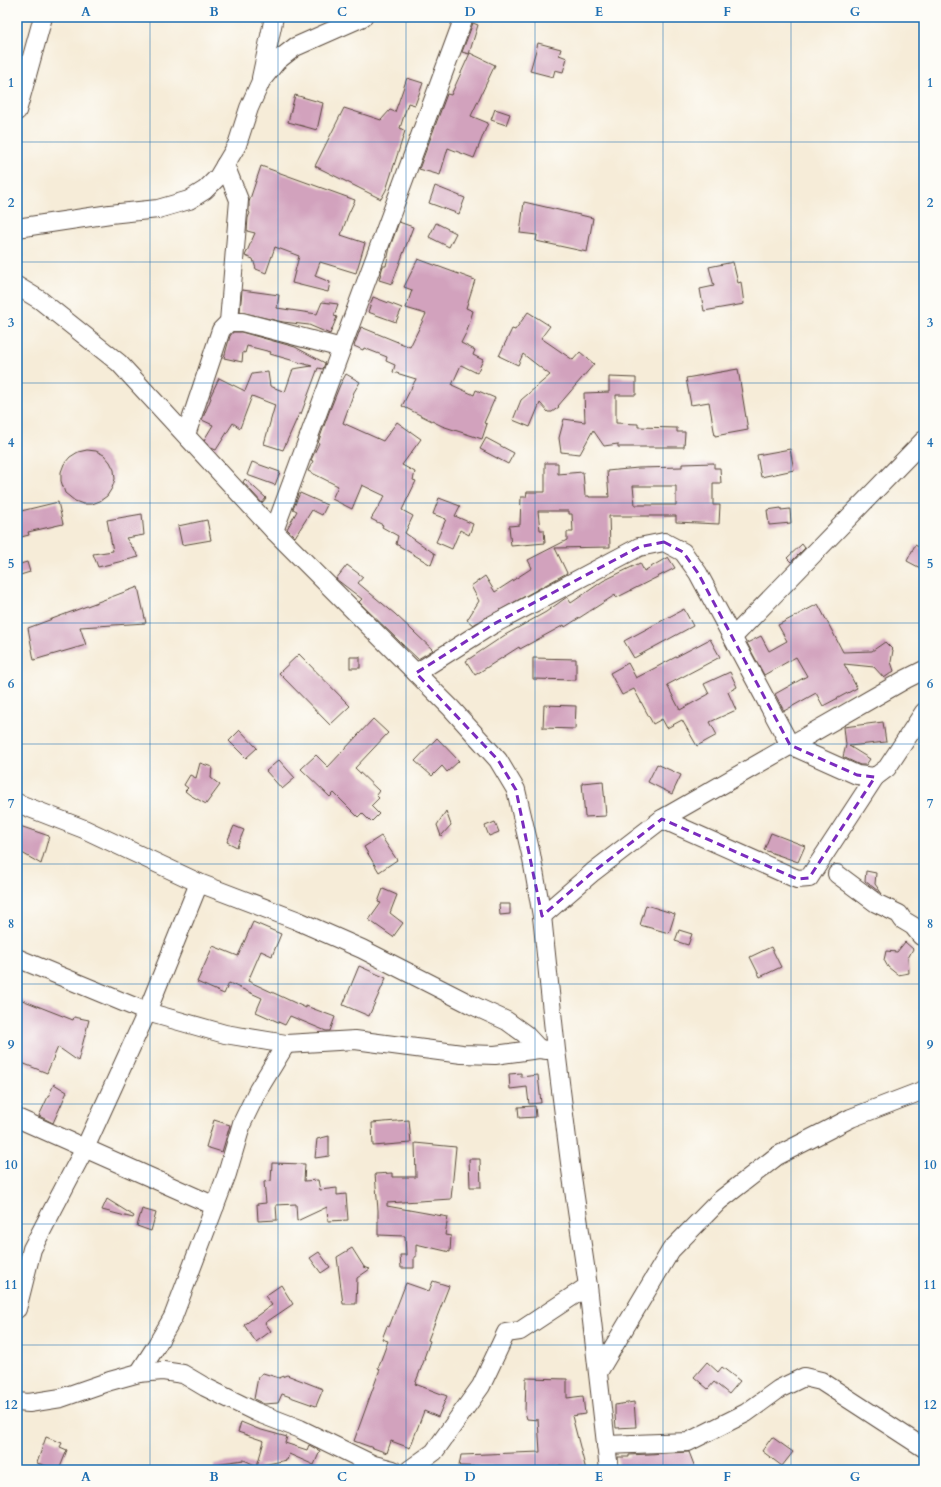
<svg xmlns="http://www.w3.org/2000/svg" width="941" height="1487" font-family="Cardo,serif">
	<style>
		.building { fill: #d2a2bd; fill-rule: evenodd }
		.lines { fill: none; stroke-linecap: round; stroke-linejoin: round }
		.minor-casing { stroke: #57473a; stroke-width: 20 }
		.minor { stroke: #fff; stroke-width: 18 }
		.marked { fill: none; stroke: #7b2cbf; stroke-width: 3; stroke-dasharray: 8 5; stroke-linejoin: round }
		.grid { fill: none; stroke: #1f6fb2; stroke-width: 1; stroke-opacity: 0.55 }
		.neatline { fill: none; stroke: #1f6fb2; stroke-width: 1.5 }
		.grid-label { font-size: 13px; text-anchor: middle; font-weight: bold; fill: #1f6fb2 }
	</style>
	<rect width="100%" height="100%" fill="#fdfcf7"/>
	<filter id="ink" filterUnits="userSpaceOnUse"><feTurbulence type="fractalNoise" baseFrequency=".025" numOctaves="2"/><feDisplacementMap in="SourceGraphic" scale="8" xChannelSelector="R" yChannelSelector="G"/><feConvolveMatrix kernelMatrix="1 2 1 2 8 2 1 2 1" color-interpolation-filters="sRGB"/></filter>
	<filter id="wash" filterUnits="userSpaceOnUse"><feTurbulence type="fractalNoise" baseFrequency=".012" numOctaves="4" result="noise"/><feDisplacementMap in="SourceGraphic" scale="16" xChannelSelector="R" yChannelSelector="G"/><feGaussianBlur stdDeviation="0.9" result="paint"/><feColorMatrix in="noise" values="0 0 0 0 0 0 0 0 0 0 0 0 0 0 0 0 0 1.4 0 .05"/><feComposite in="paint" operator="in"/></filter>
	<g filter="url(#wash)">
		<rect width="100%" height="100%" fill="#f6ecd8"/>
		<g id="blocks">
			<!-- building -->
			<g class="building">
				<path d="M473,23L478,25L469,54L462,52Z"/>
				<path d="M538,43L561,49L559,55L567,58L563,72L555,70L553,77L530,71Z"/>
				<path d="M470,53L495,65L471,116L488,123L474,158L448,148L440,175L419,169L447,94L451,95Z"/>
				<path d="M407,78L423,83L415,105L408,103L400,128L405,131L386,190L381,199L315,166L344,108L381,120L390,110L395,112Z"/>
				<path d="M295,95L323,103L317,130L288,122Z"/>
				<path d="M495,109L510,114L506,125L491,120Z"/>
				<path d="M261,166L355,200L348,215L341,235L365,243L356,273L320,262L315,276L330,282L328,292L292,283L299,256L275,247L266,273L256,269L253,259L245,256L255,233L247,231L248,218L250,213L249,212V202Z"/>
				<path d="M435,186L465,198L459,214L429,203Z"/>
				<path d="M524,202L593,218L587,252L536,241L537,235L520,233Z"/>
				<path d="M399,222L413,227L392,284L379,280L383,266H386L390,247Z"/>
				<path d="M436,223L456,233L449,247L429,237Z"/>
				<path d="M418,259L475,280L466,308L473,311L467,331L461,343L475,350L473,355L483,360L477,373L461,365L452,385L474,395L476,390L495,398L484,423L487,424L482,439L442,426L402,406L416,379L393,372L395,365L386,361L387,357L364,348L363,350L354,346L361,327L410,347L426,314L406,308L412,290L404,287Z"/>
				<path d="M733,262L738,283L741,282L744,304L704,311L700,289L714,286L709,267Z"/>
				<path d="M242,290L279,295L277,308L317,314L322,302L338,304L334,316L337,317L330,334L309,325L283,322L240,312Z"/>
				<path d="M373,297L402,308L396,322L368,312Z"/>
				<path d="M528,312L550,326L541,338L573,360L580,352L594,364L558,406L559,407L552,412H548L540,403L530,427L513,420L521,400L550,375L523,354L518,365L499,356L512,329L515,330Z"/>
				<path d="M233,332H241L295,347L325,363L323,369L318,368L301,414H299L283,450L264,444L275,405L252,396L240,428L233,423L216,450L211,448L204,440L213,425L202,420L211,398L210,397L219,378L245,391L252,374L268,372L270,386L285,392L293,369L312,366L270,354L271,352L247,346L245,353L243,352L242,362L224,358L230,336Z"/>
				<path d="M738,369L748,430L715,436L709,402L691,405L686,378Z"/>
				<path d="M346,374L360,382L354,392L343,423L383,441L397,422L421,439L402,465L415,472L413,480L416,481L402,510L413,516L405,533L435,554L431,565L396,544L398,536L382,527L383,525L371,519L385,496L362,485L352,509L332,499L338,486L308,471L313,461L311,460L319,443H318L329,412L340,385Z"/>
				<path d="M609,377L636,378V395H616V423L638,424V427L677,428V432H685L684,447H618V444L604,446L593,430L580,454L561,452L559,438L564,419L585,422L584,393L609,392Z"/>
				<path d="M486,438L514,453L508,464L480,449Z"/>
				<path d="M790,449L794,470L761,477L757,455Z"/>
				<path d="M87,450L96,451L104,455L110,462L114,470L115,479L112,488L107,496L100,501L92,504H83L75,501L65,493L61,481V472L64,464L70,457L78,452Z"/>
				<path d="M252,462L280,472L275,485L247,475Z"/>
				<path d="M545,463H558V474L583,472L585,496H589V497H609L607,471L638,468L682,467V464L714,463V468H720L721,483H713V505H720L719,524L676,522V516H609L610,547L555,548L567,573L473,625L467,620L479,601L471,586L485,576L495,592L532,568L528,560L567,540V532H573L572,514H569V511H538L540,530H544L545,543L511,546L509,526L520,525L521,497H526L527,492H545ZM633,486H676V505H635Z"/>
				<path d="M245,479L266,498L262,503L243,482Z"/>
				<path d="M300,493L327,505L322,515L312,510L295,537L287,529L297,511L293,509Z"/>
				<path d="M439,498L460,506L455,516L473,524L469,535L460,530L452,549L436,542L446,519L433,514Z"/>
				<path d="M58,502L63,524L28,532L29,535L17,538V512Z"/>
				<path d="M781,508V510L790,509L791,523L769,525L767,510Z"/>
				<path d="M142,514L144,535L126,538L139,557L98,567L93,554L113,551L107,520Z"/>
				<path d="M207,520L211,540L182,545L178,526Z"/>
				<path d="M802,544L805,548L791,562L787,558Z"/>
				<path d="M915,545L924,550V570L907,561Z"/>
				<path d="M668,557L675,568L616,598L615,595L565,627L564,625L520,649L519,647L475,675L466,661L505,635L546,612L567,597L571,603L603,581L640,563L644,571Z"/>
				<path d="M27,562L30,572L17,576V565Z"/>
				<path d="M347,565L363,577L358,583L395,614L433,650L418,659L401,643L359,602L362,599L336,579Z"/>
				<path d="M138,587L146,623L80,627L86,645L34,660L28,628Z"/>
				<path d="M818,604L843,652L872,651L885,642L893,650L891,662L894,671L884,678L874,667L844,664L857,688L823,706L816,693L784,711L775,694L807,676L796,657L764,675L747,643L761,636L769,651L787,641L778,625Z"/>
				<path d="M684,609L693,626L634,658L624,641Z"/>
				<path d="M710,639L720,657L667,685L680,710L709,694L704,684L730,672L737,687L728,692L736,710L710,722L717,735L697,746L682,720L667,728L662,719L653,724L634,689L622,695L610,673L628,663L636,678Z"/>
				<path d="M299,654L350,706L330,725L279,673Z"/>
				<rect x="350" y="657" width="10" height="11"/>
				<path d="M533,658L576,659V680L533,679Z"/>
				<path d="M544,705L576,706L575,729L543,728Z"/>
				<path d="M373,719L388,733L355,768L379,791L376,795L379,798L371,806L379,814L371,822L362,813L358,817L334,793L330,797L301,769L316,755L328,767Z"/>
				<path d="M883,722L886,742L849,746L870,759L866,765H860L843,757L846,745L844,727Z"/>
				<path d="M240,730L257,748L246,758L229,741Z"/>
				<path d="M437,738L459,761L447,772L442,766L432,776L415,761Z"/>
				<path d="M279,760L295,778L282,789L266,771Z"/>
				<path d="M200,763L212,767L211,778L220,785L206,804L190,795L185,791L188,788L184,785L190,775L196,778Z"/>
				<path d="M657,764L681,775L672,794L648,782Z"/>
				<path d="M603,781L606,816L585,817L582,783Z"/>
				<path d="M446,811L451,825L441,836L437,825Z"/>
				<path d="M495,822L499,832L489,836L485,826Z"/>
				<path d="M17,825L49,836L41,864L17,850Z"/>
				<path d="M234,826L244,830L237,847L227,842Z"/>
				<path d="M771,833L805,846L798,862L764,850Z"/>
				<path d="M381,836L397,860L379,872L364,847Z"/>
				<path d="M866,871L876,873L875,884L882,894L865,881Z"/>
				<path d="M383,889L397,895L390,913L403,923L393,937L369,920L381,903L378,902Z"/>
				<path d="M499,904H510V914L500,915Z"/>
				<path d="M646,905L675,914L669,933L640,925Z"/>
				<path d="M253,922L281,934L272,956L261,951L248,981L306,1008V1006L335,1017L330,1031H326L290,1016L285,1025L256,1012L262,998L229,983L224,994L197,982L213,946L238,956Z"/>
				<path d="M679,930L692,934L688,945L675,941Z"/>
				<path d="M905,942L913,949L908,958L909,973L898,975L888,967L884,960L886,951L897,952Z"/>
				<path d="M771,947L781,967L760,977L750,957Z"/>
				<path d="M359,966L386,978L369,1016L343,1005Z"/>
				<path d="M17,998L73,1020L74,1017L89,1020L78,1061L58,1047L47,1073L17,1061Z"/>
				<path d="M521,1073V1077L538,1075L541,1103L529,1104L527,1087L510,1089L509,1074Z"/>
				<path d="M54,1084L67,1092L53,1123L39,1116Z"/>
				<path d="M535,1106L536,1117L519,1118L518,1107Z"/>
				<path d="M214,1120L230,1125L222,1152L206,1147Z"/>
				<path d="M409,1120L411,1143L373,1146L372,1123Z"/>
				<path d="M329,1136V1156L315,1158L317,1139Z"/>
				<path d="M415,1143L456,1147L451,1199L387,1203V1206L448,1217L445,1235L451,1236L450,1252L416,1244V1257H414V1268H401L400,1255H406L405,1236L378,1235V1210L375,1174L392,1173V1177H416Z"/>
				<path d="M469,1159H480L481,1187H470Z"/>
				<path d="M272,1163L305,1164L304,1181L318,1180L320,1190L337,1188V1195L346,1194L348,1220L328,1221L327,1207L297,1221L296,1204L276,1205L277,1220L258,1221L257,1204L266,1203L264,1182L271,1181Z"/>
				<path d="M107,1199L134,1216L133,1218L102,1210Z"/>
				<path d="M142,1209L156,1213L151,1231L137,1226Z"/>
				<path d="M352,1248L364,1267L370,1269L357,1278L356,1304H343L337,1257Z"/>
				<path d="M319,1252L330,1267L321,1273L310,1258Z"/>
				<path d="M433,1281L449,1286L428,1340L430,1341L424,1358H425L415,1384L447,1396L438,1417L424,1411L410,1448L391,1441L387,1453L354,1441L380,1369L378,1368L388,1341L382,1339L387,1326L389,1327L406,1283L429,1291Z"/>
				<path d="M281,1285L293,1304L265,1323L271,1331L256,1342L244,1325L272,1305L265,1296Z"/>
				<path d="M707,1362L718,1372L722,1367L740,1381L729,1394L714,1382L708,1389L694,1377Z"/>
				<path d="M263,1373L279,1378L287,1375L323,1389L316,1406L282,1394L278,1403L264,1404L254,1399L258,1377Z"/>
				<path d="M526,1378L567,1379V1398L583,1396L585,1414L572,1416L586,1470L560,1465L549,1470H501L499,1467L459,1466L461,1455L540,1452L538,1420L527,1419L525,1412Z"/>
				<path d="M634,1402L636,1427L616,1428L615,1415V1405Z"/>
				<path d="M241,1422L258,1429L287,1437L285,1443L307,1450L309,1445L320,1451L314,1465L289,1454L287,1460L258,1466L267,1470H214V1464L244,1460L257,1466L264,1441L238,1432Z"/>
				<path d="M46,1437L62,1443L60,1447L67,1450L59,1470L37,1463Z"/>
				<path d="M772,1437L793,1452L782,1466L762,1451Z"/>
				<path d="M689,1452L696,1470H619L618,1457H629V1455Z"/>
			</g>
		</g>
	</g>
	<g filter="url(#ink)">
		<use href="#blocks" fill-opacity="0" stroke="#57473a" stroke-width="1"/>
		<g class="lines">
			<defs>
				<g id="minor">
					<path d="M261,78L274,17"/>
					<path d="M17,111L43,17"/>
					<path d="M225,165L239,200L229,322"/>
					<path d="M17,228L110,214L158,209L189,200L205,190L218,177L237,145L249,108L261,81L277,61L295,47L363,17"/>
					<path d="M17,286L40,300L119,363L274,531L451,708L498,760L516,790L531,854L542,916L556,1050L570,1163L588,1286L609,1470"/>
					<path d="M186,435L221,330L229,322H242L342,348"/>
					<path d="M274,531L464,17"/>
					<path d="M733,637L924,440"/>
					<path d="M416,673L492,625L639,547L664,542L683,552L698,573L790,745L857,775L875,777L887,768L924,712"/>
					<path d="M17,803L84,829L199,883L296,920L362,949L472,1005L507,1021L525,1034L539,1049"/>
					<path d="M662,819L797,879L809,878L875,777"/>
					<path d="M837,874L876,903L899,914L903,920L913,926L921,936L924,937"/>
					<path d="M542,916L593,872L662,819L906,679L924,670"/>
					<path d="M17,958L147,1012L225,1034L286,1044L355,1040L462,1054L495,1055L539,1049L547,1050"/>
					<path d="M17,1118L215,1206"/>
					<path d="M17,1309L32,1249L85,1148L147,1012L199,883"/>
					<path d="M599,1371L671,1250L719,1201L777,1156L851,1118L924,1090"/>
					<path d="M139,1373L155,1348L173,1317L227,1174L242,1123L258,1090L286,1044"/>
					<path d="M17,1402L29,1403L61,1398L110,1381L139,1373L163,1371L183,1374L205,1387L256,1412L300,1429L374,1465L393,1470"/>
					<path d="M606,1445L688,1442L746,1413L779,1389L804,1377L821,1381L924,1448"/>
					<path d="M409,1470L434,1452L481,1386L506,1333L520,1331L588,1286"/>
				</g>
			</defs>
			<!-- minor casing -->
			<use href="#minor" class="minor-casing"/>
			<!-- minor -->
			<use href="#minor" class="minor"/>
		</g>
	</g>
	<!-- marked area -->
	<path class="marked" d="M664,542L683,552L698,573L790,745L857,775L875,777L809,878L797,879L662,819L593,872L542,916L516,790L498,760L416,673L492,625L639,547Z"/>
	<!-- grid -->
	<path class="grid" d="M150,17V1470M278,17V1470M406,17V1470M535,17V1470M663,17V1470M791,17V1470M17,142H924M17,262H924M17,383H924M17,503H924M17,623H924M17,744H924M17,864H924M17,984H924M17,1104H924M17,1224H924M17,1345H924"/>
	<!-- margin -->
	<rect width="941" height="1487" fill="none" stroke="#fdfcf7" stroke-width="44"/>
	<rect x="22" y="22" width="897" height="1443" class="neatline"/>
	<g class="grid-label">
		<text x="86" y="16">A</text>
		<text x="214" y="16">B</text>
		<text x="342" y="16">C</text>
		<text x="470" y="16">D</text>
		<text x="599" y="16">E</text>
		<text x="727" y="16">F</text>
		<text x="855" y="16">G</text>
		<text x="11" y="87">1</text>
		<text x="930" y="87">1</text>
		<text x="11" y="207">2</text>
		<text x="930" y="207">2</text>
		<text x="11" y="327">3</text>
		<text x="930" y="327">3</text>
		<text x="11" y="447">4</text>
		<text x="930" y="447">4</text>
		<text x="11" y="568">5</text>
		<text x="930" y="568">5</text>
		<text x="11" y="688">6</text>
		<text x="930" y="688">6</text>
		<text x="11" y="808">7</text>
		<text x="930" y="808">7</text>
		<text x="11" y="928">8</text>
		<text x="930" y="928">8</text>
		<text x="11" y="1049">9</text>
		<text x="930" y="1049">9</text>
		<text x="11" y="1169">10</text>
		<text x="930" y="1169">10</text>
		<text x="11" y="1289">11</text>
		<text x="930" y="1289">11</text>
		<text x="11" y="1409">12</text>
		<text x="930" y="1409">12</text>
		<text x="86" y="1481">A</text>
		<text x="214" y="1481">B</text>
		<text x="342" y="1481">C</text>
		<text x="470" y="1481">D</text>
		<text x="599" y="1481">E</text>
		<text x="727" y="1481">F</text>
		<text x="855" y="1481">G</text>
	</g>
</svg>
